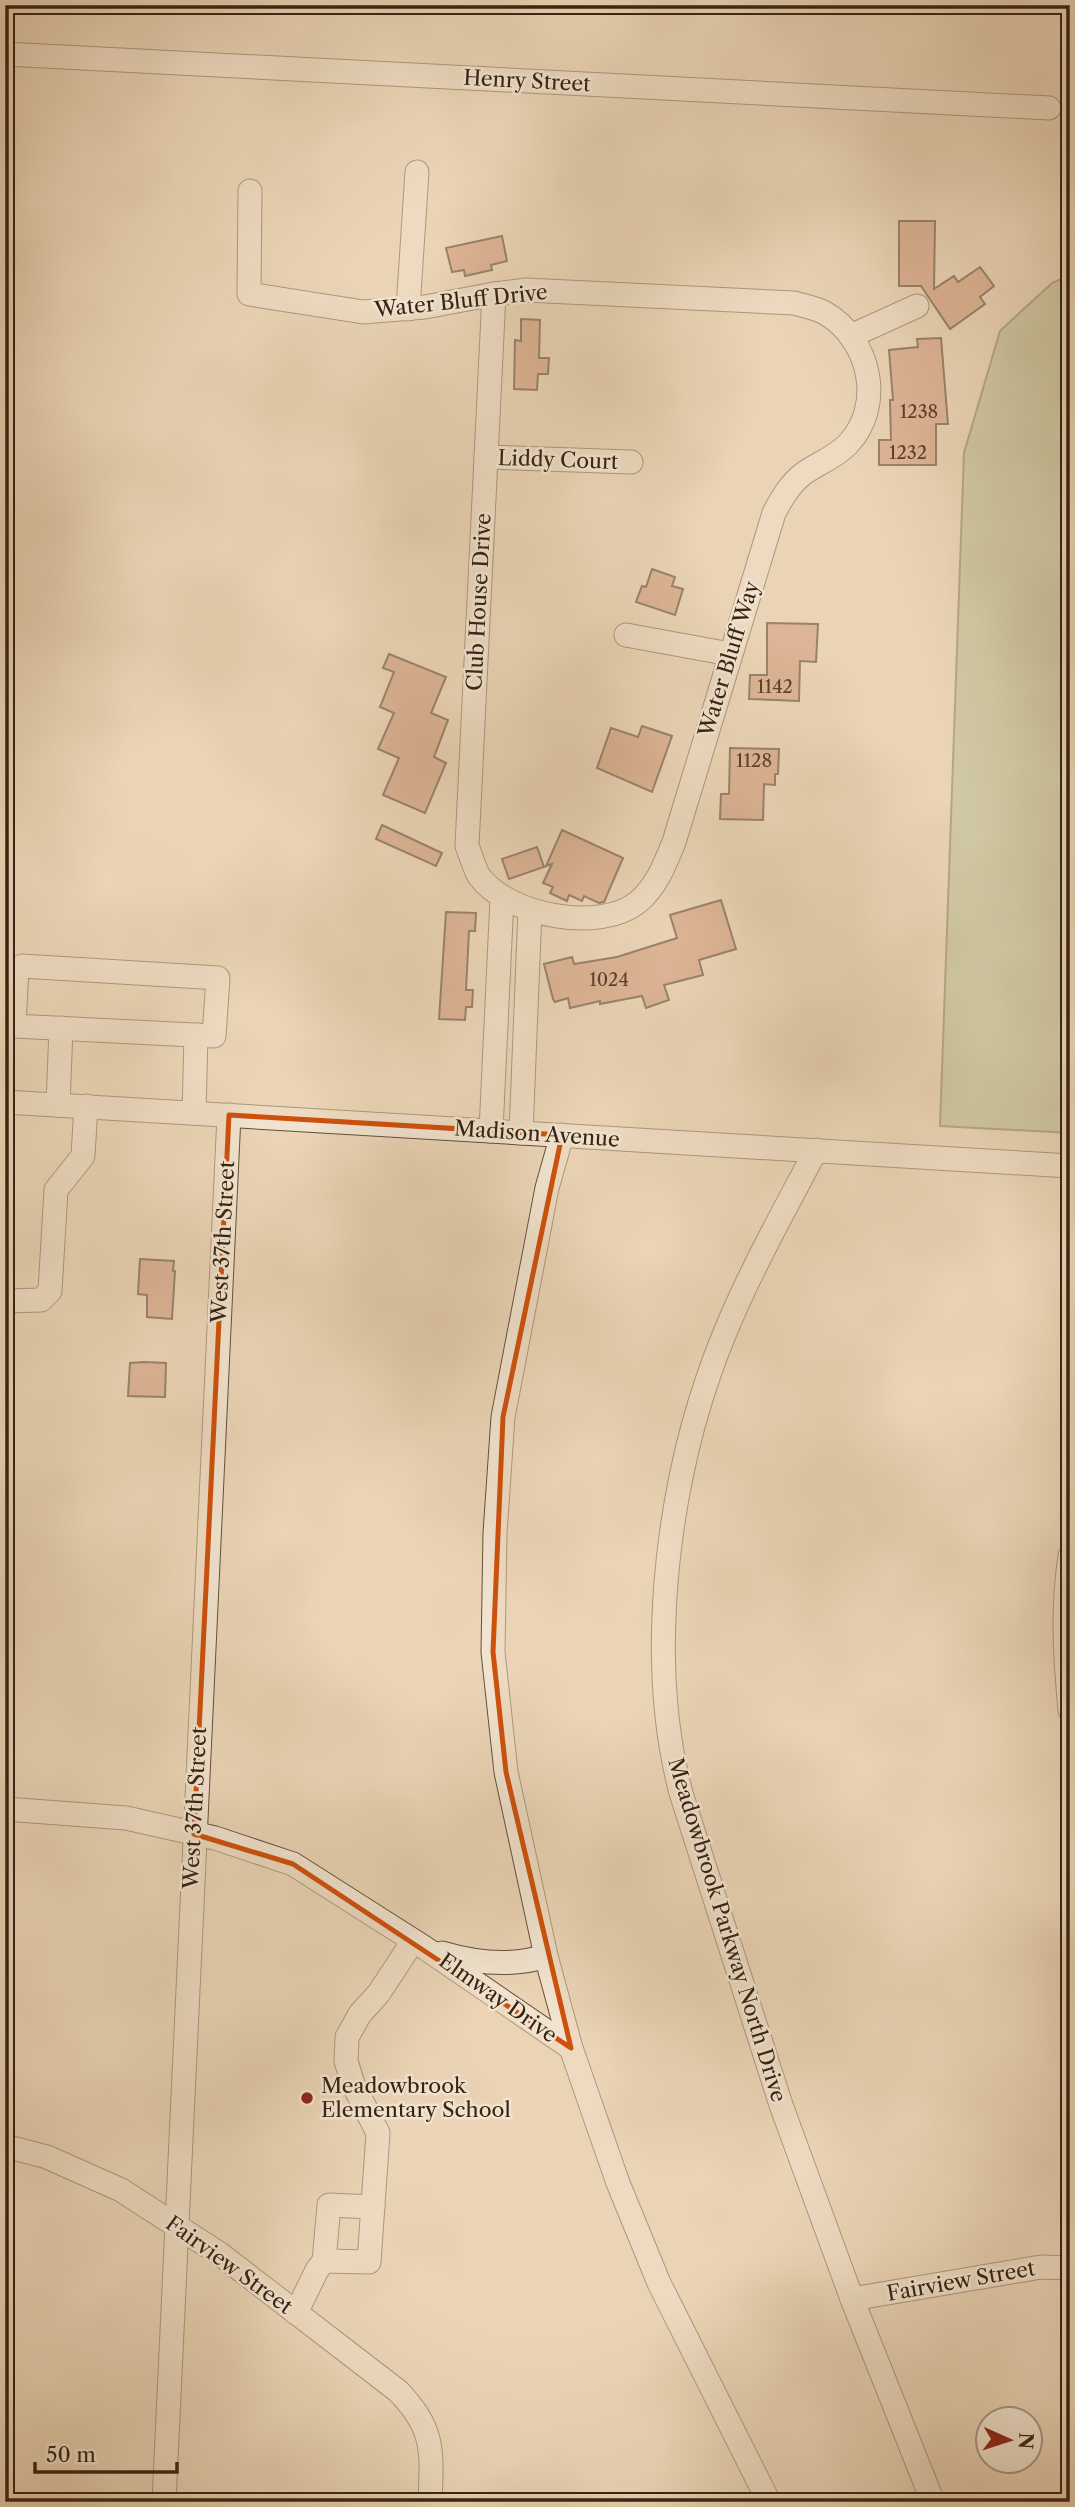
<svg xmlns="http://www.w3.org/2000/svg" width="1075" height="2507" font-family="'Libre Caslon Text',serif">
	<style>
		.green { fill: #b4bd90; stroke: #767051; stroke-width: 2 }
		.building { fill: #ce8f70; stroke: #372312; stroke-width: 2 }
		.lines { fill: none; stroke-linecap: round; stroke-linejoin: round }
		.minor-casing { stroke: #644f3b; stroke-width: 25 }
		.minor { stroke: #f1e3cf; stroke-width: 23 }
		.marked { fill: none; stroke: #cd510d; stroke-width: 5; stroke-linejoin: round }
		.poi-dot { fill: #8f2418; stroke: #f1e3cf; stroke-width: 2.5 }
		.labels { text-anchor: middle; stroke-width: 5; stroke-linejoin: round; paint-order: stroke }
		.number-label { font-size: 18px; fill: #5d3e2a }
		.street-label { font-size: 21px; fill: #372312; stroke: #f1e3cf }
		.poi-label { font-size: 21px; fill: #372312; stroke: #f1e3cf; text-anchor: start }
	</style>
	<rect width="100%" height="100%" fill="#ead4b5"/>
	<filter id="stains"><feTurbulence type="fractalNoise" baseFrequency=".00286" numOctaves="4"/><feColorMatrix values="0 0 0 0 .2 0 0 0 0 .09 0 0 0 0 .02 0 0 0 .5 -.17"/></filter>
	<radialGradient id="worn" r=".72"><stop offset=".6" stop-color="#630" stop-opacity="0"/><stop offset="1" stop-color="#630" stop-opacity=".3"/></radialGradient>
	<!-- green -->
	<path class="green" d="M1070,275V1133L940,1126L964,453L1000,331L1052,283Z"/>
	<!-- building -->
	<g class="building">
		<path d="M899,221H935L934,289L954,276L958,282L980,267L994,286L980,297L985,304L950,329L921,286H899Z"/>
		<path d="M502,236L507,261L491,265L492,270L465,276L464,270L452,272L446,248Z"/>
		<path d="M521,319L540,320L539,358H549L548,374H538L537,390L514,389L515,340L521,341Z"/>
		<path d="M941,338L948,424H936V465H879V440H891L890,400H893L889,350L918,347L917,339Z"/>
		<path d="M652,569L675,577L672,586L683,589L675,615L636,602L642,586L646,587Z"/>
		<path d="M767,623L818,624L816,662L800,661L799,701L749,699L750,675H767Z"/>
		<path d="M389,654L446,677L431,713L448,720L434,757L446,763L425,813L383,795L399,758L378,749L394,713L380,707L394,672L383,668Z"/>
		<path d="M642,726L672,736L652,792L597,768L611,728L638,737Z"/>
		<path d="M730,748L779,749L778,774H775V785L764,784L763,820L720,819L721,794H729Z"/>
		<path d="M382,825L442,853L436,866L376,839Z"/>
		<path d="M562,830L623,858L604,902L599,903L584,896L582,901L569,895L567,901L550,893L553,887L543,883L552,864L546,866Z"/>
		<path d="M537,847L544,867L509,879L502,859Z"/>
		<path d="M721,900L736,949L699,960L703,975L664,985L669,1000L646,1008L642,996L600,1004V1001L570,1008L568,998L555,1002L553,999L544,964L572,957L574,964L617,957L677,938L670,915Z"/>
		<path d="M446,912L476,913L475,931H469L466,990H473L472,1007H466L465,1020L439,1019Z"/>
		<path d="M140,1259L174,1261L173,1271H175L172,1319L147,1317V1295L138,1294Z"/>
		<path d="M144,1362L166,1363L165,1397L128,1396L130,1363Z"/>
	</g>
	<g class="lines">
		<defs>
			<g id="minor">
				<path d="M5,54L1049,108"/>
				<path d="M250,191L249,294L363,312L425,307L494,294L526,290L794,303C804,306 816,308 825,313C870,339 885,405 848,444C835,458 818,463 803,474C790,484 782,498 774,513L674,842C665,864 657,886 638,902C600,933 508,916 479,876C474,868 471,855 467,846L494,294"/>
				<path d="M408,309L417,172"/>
				<path d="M851,336L917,306"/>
				<path d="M486,457L631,462"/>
				<path d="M626,635L730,654"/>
				<path d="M5,973L22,966L218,978L214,1036L14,1026L17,968"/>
				<path d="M5,1102L1070,1166"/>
				<path d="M58,1105L61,1028"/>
				<path d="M194,1113L196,1035"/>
				<path d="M491,1131L502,898"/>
				<path d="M521,1133L530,910"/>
				<path d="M562,1135L547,1188L503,1417L495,1533L493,1652L506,1772L546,1956L571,2048L618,2183L659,2283L769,2502"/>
				<path d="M816,1150C784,1211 750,1271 724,1335C669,1469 644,1652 681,1793L781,2105L852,2299L933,2502"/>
				<path d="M5,1301L41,1300L50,1291L56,1190L83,1156L86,1106"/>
				<path d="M1070,1556C1062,1609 1065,1656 1070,1710"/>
				<path d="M5,1809L126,1818L215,1838L293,1864L425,1948L571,2048"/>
				<path d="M442,1953C476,1963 512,1967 546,1956"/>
				<path d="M5,2146L47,2157L121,2190L220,2254L398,2391C435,2429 432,2451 430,2502"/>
				<path d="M324,2261L329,2205L373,2207"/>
				<path d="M852,2299L1041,2267L1070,2268"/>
				<path d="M296,2313L317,2270L324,2261L369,2262L378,2133L353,2084L346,2061L347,2037L360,2014L379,1993L413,1941"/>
				<path d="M164,2502L229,1115"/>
			</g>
		</defs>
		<!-- minor casing -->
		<use href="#minor" class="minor-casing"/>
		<!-- minor -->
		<use href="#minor" class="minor"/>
	</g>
	<!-- marked area -->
	<path d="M0 0H1075V2507H0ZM229,1115L562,1135L503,1417L493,1652L506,1772L571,2048L293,1864L194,1834Z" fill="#ead4b5" fill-opacity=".55" fill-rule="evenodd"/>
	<path class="marked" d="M229,1115L562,1135L503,1417L493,1652L506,1772L571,2048L293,1864L194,1834Z"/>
	<!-- markers -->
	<circle class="poi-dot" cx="307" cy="2098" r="7"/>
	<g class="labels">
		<!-- number labels -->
		<g class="number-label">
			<text x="919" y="418">1238</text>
			<text x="908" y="459">1232</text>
			<text x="775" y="693">1142</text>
			<text x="754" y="767">1128</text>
			<text x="609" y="986">1024</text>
		</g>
		<!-- street labels -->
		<g class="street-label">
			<text transform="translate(527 81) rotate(3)" y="7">Henry Street</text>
			<text transform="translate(461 301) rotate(-6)" y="7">Water Bluff Drive</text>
			<text transform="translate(558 460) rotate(2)" y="7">Liddy Court</text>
			<text transform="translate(479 602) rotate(-87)" y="7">Club House Drive</text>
			<text transform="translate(729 659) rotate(-73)" y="7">Water Bluff Way</text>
			<text transform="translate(537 1134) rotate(4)" y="7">Madison Avenue</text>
			<text transform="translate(223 1242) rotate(-87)" y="7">West 37th Street</text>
			<text transform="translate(195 1808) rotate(-87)" y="7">West 37th Street</text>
			<text transform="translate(727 1930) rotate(73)" y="7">Meadowbrook Parkway North Drive</text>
			<text transform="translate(498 1998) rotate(35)" y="7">Elmway Drive</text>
			<text transform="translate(229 2265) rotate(36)" y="7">Fairview Street</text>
			<text transform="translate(961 2281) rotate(-10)" y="7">Fairview Street</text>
		</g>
		<!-- poi labels -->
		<g class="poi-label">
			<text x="321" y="2093">Meadowbrook<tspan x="321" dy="24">Elementary School</tspan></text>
		</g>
	</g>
	<!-- margin -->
	<rect width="1075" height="2507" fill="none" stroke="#ead4b5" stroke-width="28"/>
	<rect x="7" y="7" width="1061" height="2493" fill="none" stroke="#372312" stroke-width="3.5"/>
	<rect x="14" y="14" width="1047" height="2479" fill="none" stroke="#372312" stroke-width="2"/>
	<!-- north arrow -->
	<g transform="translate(1009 2440) rotate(93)"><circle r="33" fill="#f1e3cf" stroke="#a79683" stroke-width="2"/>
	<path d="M0-5L12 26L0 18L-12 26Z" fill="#8f2418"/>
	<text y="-10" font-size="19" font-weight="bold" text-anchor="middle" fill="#372312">N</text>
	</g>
	<!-- scale -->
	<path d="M35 2462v10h142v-10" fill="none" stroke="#372312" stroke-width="3.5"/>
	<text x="46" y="2462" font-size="21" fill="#372312" stroke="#f1e3cf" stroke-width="5" paint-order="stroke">50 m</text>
	<rect width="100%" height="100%" filter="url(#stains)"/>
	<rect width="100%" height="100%" fill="url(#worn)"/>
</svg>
